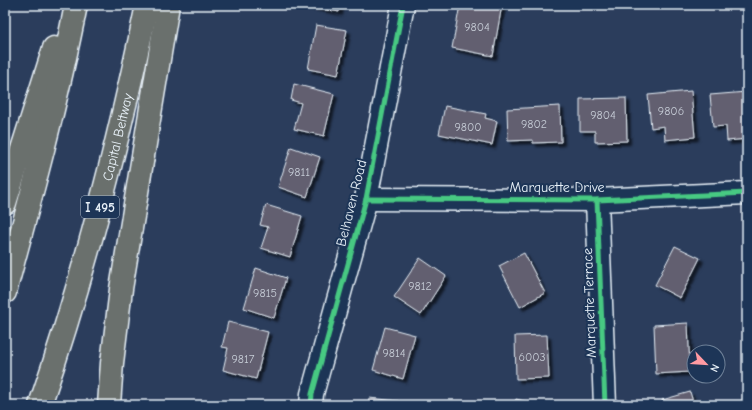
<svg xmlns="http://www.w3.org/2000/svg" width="752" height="410" font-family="'Comic Neue',sans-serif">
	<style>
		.building { fill: #625e70; stroke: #e8f1f8; filter: url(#shadow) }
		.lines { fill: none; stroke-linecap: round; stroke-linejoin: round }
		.street-casing { stroke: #e8f1f8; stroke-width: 25 }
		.highway-casing { stroke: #e8f1f8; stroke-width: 25 }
		.street { stroke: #1d3557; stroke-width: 22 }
		.highway { stroke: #6b706d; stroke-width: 22 }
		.cycleway-casing { stroke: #1d3557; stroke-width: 8 }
		.cycleway { stroke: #46c982; stroke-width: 5 }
		.labels { text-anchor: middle; stroke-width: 4; stroke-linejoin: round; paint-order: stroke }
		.number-label { font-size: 12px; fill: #c6ccd6 }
		.shield { fill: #1d3557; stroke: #abb9c8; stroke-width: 1 }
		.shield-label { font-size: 13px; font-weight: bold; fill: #e8f1f8 }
		.street-label { font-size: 14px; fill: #e8f1f8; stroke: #1d3557 }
	</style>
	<defs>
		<filter id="shadow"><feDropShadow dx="3.5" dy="3.5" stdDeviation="1" flood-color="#0009"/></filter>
	</defs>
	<rect width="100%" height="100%" fill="#2b3d5c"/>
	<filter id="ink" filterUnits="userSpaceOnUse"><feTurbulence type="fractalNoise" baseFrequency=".025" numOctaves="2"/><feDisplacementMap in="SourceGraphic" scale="8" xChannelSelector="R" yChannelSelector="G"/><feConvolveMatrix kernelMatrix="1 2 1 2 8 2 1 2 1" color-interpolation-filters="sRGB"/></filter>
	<g filter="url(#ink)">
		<!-- building -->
		<g class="building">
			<path d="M305,5H340L339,12Z"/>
			<path d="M460,5H502L493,56L452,48Z"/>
			<path d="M316,25L347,30L338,75L308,69Z"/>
			<path d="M294,84L334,94L324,136L294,129L301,103L291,100Z"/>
			<path d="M691,91L695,137L665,140L664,126L651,128L648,95Z"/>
			<path d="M747,92V139L727,141L726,126L713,127L710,95Z"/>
			<path d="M626,98L627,141L595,142V131H580V99Z"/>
			<path d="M445,106L486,114L485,118L497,121L492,145L439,134Z"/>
			<path d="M560,106L561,142L533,143V140L508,141L507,109Z"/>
			<path d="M291,147L320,157L307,197L278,187Z"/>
			<path d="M266,205L302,216L290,257L261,248L268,227L260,225Z"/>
			<path d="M744,245H747V276Z"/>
			<path d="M675,246L700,258L680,298L655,285Z"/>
			<path d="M524,253L545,293L520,307L499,266Z"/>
			<path d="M420,258L446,276L421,315L394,297Z"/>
			<path d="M256,268L286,278L274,318L244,308Z"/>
			<path d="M228,322L268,332L256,379L223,370L228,348L222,347Z"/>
			<path d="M688,323L690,372L656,374L654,325Z"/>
			<path d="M385,327L415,335L403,379L373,370Z"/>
			<path d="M547,335L549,378L516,379L515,336Z"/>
			<path d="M690,392L694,405H663L662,400Z"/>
			<path d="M369,398L398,401V405H368Z"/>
			<path d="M516,399L540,405H514Z"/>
		</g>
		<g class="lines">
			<defs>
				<g id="street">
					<path d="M366,199L597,200L747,193"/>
					<path d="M597,200L605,405"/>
					<path d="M311,405L312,394L366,199L403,5"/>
				</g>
				<g id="highway">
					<path d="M5,203L54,48"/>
					<path d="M5,292C31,197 57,102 76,5"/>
					<path id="s1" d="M40,405C85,274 119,140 147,5"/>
					<path d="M109,405L112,363L121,289L168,5"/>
				</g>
			</defs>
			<!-- street casing -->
			<use href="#street" class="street-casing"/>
			<!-- highway casing -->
			<use href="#highway" class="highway-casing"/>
			<!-- street -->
			<use href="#street" class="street"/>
			<!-- highway -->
			<use href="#highway" class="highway"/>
			<defs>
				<g id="cycleway">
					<path d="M366,199L597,200L747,193"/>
					<path d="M597,200L605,405"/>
					<path d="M311,405L312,394L366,199L403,5"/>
				</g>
			</defs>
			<!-- cycleway casing -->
			<use href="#cycleway" class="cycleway-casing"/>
			<!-- cycleway -->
			<use href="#cycleway" class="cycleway"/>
		</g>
	</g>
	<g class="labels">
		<!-- number labels -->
		<g class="number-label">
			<text x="477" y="31">9804</text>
			<text x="671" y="115">9806</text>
			<text x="603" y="119">9804</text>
			<text x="534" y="128">9802</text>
			<text x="468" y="131">9800</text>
			<text x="299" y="176">9811</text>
			<text x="420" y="290">9812</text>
			<text x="265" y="297">9815</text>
			<text x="394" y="357">9814</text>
			<text x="532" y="361">6003</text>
			<text x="243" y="363">9817</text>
		</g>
		<!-- shield labels -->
		<rect class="shield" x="81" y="196" width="38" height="22" rx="3"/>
		<g class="shield-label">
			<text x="100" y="212">I 495</text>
		</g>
		<!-- street labels -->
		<g class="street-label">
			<text dy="5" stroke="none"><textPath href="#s1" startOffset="279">Capital Beltway</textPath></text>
			<text x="557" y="192">Marquette Drive</text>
			<text transform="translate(351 203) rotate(-76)" y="5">Belhaven Road</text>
			<text transform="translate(589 303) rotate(-92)" y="5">Marquette Terrace</text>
		</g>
	</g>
	<!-- margin -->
	<rect width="752" height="410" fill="none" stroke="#1d3557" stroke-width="20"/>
	<rect x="10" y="10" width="732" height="390" fill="none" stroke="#e8f1f8" stroke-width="1.5" filter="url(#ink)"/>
	<!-- north arrow -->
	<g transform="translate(706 364) rotate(115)"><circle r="19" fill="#1d3557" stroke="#6e8097"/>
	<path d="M0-3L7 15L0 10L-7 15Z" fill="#ff9aa2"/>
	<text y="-6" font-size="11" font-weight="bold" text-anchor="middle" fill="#e8f1f8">N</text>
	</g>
</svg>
